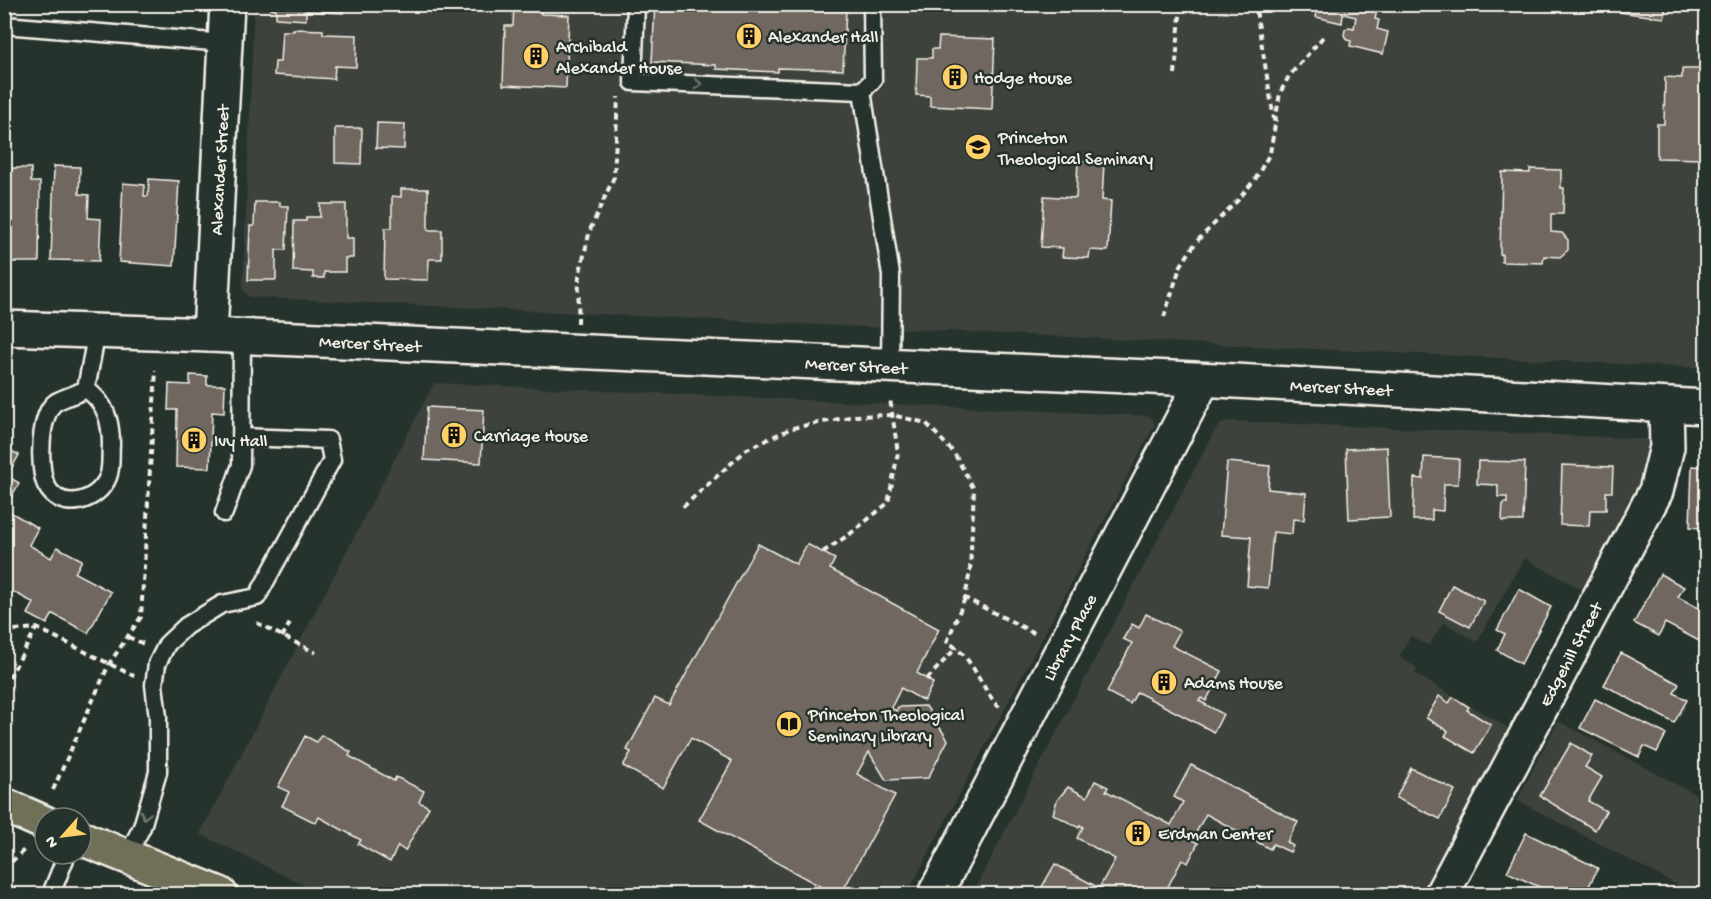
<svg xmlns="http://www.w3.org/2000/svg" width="1711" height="899" font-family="'Gochi Hand',sans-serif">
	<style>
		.built { fill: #3c433d }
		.building { fill: #706861; stroke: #f4f1e8; stroke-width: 1.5 }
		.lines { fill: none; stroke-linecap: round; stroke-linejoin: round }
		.lane-casing { stroke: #f4f1e8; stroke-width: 21 }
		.street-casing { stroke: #f4f1e8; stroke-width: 38 }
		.secondary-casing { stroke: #f4f1e8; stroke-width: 38 }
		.highway-casing { stroke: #f4f1e8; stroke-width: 38 }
		.path { stroke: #f4f1e8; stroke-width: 4; stroke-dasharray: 6 4.5; stroke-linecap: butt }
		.lane { stroke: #26332d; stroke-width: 16 }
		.street { stroke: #26332d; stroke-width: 33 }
		.secondary { stroke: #26332d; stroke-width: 33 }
		.highway { stroke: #706f59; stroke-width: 33 }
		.oneway { stroke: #6e766e }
		.labels { text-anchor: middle; stroke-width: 5; stroke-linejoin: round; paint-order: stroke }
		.poi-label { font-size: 18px; fill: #f4f1e8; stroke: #26332d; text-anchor: start }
		.street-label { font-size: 18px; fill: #f4f1e8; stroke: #26332d }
	</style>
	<rect width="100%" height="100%" fill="#26332d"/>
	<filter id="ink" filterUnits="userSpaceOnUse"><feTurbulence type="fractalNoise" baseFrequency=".0167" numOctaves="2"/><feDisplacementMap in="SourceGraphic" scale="12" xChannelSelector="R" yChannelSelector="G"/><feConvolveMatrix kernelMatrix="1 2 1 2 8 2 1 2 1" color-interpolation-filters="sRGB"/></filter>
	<g filter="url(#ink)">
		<!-- built -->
		<g class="built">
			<path d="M5,4L18,5V16L5,13Z"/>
			<path d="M254,5H1706V368L249,297L243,290Z"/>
			<path d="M434,383L1150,416L1155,424L907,894H322L200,834Z"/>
			<path d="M1228,421L1648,439L1650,455L1646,477L1585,591L1524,558L1477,642L1443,622L1429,646L1410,636L1399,657L1417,668L1415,674L1512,730L1425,894H972L1215,430L1221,424Z"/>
			<path d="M1558,721L1706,800V894H1694L1517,800Z"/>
		</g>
		<!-- building -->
		<g class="building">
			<path d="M271,4H343V13L306,11V20L276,18V9H271Z"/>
			<path d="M514,4H541V14L569,15L566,88L503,85L505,26H513Z"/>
			<path d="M655,4H778L777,6L846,9L843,70L778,68V72L716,69V65L652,62Z"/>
			<path d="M1306,4H1382L1377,10L1375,19L1379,20L1377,29L1388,32L1383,54L1350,46L1351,41L1347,40L1344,35L1345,30L1349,27L1354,28L1356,17L1343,14L1342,23L1316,17L1318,7Z"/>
			<path d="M1621,4H1666L1664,18L1620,12Z"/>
			<path d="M293,29L323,30V34L357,35L356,67L335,66L334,79L274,75L275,62H280L282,31H293Z"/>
			<path d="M939,37L995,39L992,109L930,106V96L916,95L917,58H932V49H938Z"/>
			<path d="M1682,69H1706V159L1657,158V124H1664L1665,77L1682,78Z"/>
			<path d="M377,123L405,124L404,149L376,148Z"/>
			<path d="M335,128H362L361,164L335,163Z"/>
			<path d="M1078,161L1104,163L1102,200L1111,201L1108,251L1090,250L1089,258L1062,257L1063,248L1041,247L1044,196L1076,198Z"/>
			<path d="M54,166L80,167L79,194L89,195L88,218L101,219L99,261L51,260Z"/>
			<path d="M11,168H31V182H40L39,262H4V194H7V175H11Z"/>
			<path d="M1530,169L1561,170V188H1564L1563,214H1551V232L1562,233L1568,240V250L1560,257L1544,256L1543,263L1502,262V254H1500L1502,172L1530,173Z"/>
			<path d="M149,179L179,181L174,266L119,262L123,183L145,185L144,196H148Z"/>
			<path d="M401,189H428V230H442V259H429L428,280L384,279L385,228H392V196L401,197Z"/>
			<path d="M255,202H280V206H288L286,250H276V280H248L250,226H254Z"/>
			<path d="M320,204H346V238H353V258H345V272H324V278H313V272L293,271L294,221H306V217H320Z"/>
			<path d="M190,375L207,376V385H225L224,413L212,412L210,468L176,467L177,410H168L169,384L190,385Z"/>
			<path d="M427,407L484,410L481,463L424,460Z"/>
			<path d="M4,447L19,455L7,476L19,483L5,509L38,528L29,545L51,558L57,547L82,560L75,573L111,592L88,633L53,614L47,624L28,614L34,603L4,587Z"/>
			<path d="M1387,447L1390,517L1349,519L1346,449Z"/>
			<path d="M1424,457L1459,459L1458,484H1444L1443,511L1432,510V520H1413L1414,478L1423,479Z"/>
			<path d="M1478,461L1525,462L1523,521H1502L1503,503H1507V497H1498V485L1477,484Z"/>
			<path d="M1227,462L1270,466L1268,489L1306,493L1304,520L1293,519L1292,534L1273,532L1268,588L1247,586L1251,537L1221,535Z"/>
			<path d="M1562,465L1613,467L1612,492H1606V510H1590L1589,526L1560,525Z"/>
			<path d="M1692,466L1706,467V560H1701L1702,528L1690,527Z"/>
			<path d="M758,544L796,564L807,544L835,559L830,569L939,629L917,673L933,683L924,701L901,688L891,708L896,711L898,707L926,706L948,740L928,778L886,780L869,752L857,774L895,795L841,894H834L699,820L732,761L691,738L663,788L623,766L631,752L627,750L655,698L669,705Z"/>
			<path d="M1660,574L1684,587L1678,597L1706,612V638L1703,643L1665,623L1659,636L1634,623Z"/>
			<path d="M1452,585L1484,601L1470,627L1439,611Z"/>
			<path d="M1519,589L1551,607L1521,664L1497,650L1505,634L1497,630Z"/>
			<path d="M1146,614L1180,631L1172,646L1222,671L1206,701L1201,698L1199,701L1223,714L1214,732L1137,692L1130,704L1107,692L1132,643L1123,639L1132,624L1139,628Z"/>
			<path d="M1621,653L1679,684L1674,693L1687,700L1674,723L1604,685Z"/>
			<path d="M1439,696L1449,703L1453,697L1469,707L1467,710L1491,725L1474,753L1445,736L1448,731L1426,718Z"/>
			<path d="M1595,699L1666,734L1657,752L1644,746L1639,757L1580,728Z"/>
			<path d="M321,735L351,752L349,756L394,781L396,777L424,791L419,802L429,807L405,851L398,846L390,862L358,844L361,840L319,817L316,823L282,806L289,792L278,787L305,736L317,742Z"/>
			<path d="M1571,743L1592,756L1585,767L1602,777L1588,801L1606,811L1595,830L1540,796Z"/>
			<path d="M1191,765L1298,822L1287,842L1293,846L1290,852L1273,844L1270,849L1206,814L1192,840L1198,843L1188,863L1182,860L1164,894H1038L1055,864L1099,888L1115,859L1077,838L1083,827L1080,825L1079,828L1053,814L1057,800L1068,787L1087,797L1095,781L1108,787L1106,791L1171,825L1183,802L1174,797Z"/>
			<path d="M1411,768L1455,790L1440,819L1396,798Z"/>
			<path d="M1526,833L1598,868L1585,894H1554L1507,872Z"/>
			<path d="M1493,889L1502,894H1490Z"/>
		</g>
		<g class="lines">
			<defs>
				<g id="lane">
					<path d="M636,4L633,82L862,91L873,80L872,4"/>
					<path d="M4,25L225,43"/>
					<path d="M862,91L891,275L890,367"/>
					<path d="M86,389C106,403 111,421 111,445C110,455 112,467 108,477C98,502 60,513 46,485C38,468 39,413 56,402C65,397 77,394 86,389L97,331"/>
					<path d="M224,513L241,465L242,337"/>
					<path d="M127,856L142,827L158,772V717L154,685L157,664L167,644L186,626L222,604L257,597L332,460L328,440L241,437"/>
					<path d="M51,894L67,854"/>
				</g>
				<g id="street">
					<path d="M935,894L1203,380"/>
					<path d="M1442,894L1656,491L1667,447L1666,405"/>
				</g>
				<g id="secondary">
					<path d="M4,328L210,335L1217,380L1706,407"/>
					<path d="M210,335L227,4"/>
				</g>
				<g id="highway">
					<path d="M4,805L45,823"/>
					<path d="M81,838L220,894"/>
				</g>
			</defs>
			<!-- lane casing -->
			<use href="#lane" class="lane-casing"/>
			<!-- street casing -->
			<use href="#street" class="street-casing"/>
			<!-- secondary casing -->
			<use href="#secondary" class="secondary-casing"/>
			<!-- highway casing -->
			<use href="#highway" class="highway-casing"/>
			<!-- path -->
			<g class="path">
				<path d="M1175,74L1181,4"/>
				<path d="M1275,122L1280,93L1289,76L1323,37"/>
				<path d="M1164,317L1180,267L1196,242L1238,200L1256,178L1270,153L1275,125L1255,4"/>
				<path d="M578,323L579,276L590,230L614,177L618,97"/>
				<path d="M683,507L747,449L792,428L855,416L892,415L926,423L954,453L974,489L970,571L965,598L1038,635"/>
				<path d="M823,552L850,534L888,503L898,453L890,399"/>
				<path d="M965,598L947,642C974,656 979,687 1000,708"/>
				<path d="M257,623L316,653"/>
				<path d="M4,631L37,628L134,676"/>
				<path d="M128,637L144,644"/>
				<path d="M282,637L290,623"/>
				<path d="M927,679L957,647"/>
				<path d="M4,687L36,629"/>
				<path d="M53,790L109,664L141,617L156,370"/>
				<path d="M4,869L26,848"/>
			</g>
			<!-- lane -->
			<use href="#lane" class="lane"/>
			<!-- street -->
			<use href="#street" class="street"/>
			<!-- secondary -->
			<use href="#secondary" class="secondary"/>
			<!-- highway -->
			<use href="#highway" class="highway"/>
		</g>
		<!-- one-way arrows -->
		<defs><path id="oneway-chevron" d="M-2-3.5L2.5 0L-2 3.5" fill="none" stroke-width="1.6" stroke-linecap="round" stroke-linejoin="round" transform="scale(1.5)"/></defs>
		<g class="oneway">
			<use href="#oneway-chevron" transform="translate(698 84) rotate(2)"/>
			<use href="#oneway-chevron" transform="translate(145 815) rotate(104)"/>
		</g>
	</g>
	<!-- icons -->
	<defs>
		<symbol id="building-disc" viewBox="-11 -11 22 22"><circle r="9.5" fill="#ffd166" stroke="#26332d"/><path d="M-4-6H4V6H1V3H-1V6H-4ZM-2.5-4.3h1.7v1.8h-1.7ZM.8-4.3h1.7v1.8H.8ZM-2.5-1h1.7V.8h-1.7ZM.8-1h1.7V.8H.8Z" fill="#111"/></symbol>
		<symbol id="university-disc" viewBox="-11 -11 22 22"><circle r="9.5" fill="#ffd166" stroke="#26332d"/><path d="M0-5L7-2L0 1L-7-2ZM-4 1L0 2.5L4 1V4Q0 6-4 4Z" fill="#111"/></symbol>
		<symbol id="library-disc" viewBox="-11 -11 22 22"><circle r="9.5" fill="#ffd166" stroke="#26332d"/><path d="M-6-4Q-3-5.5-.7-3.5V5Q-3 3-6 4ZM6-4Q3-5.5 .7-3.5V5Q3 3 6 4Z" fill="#111"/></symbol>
	</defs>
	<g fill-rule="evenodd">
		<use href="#building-disc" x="734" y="21" width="30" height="30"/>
		<use href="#building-disc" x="521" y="41" width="30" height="30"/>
		<use href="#building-disc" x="940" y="62" width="30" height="30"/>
		<use href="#university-disc" x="963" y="132" width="30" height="30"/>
		<use href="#building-disc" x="439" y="420" width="30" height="30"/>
		<use href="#building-disc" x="179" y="425" width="30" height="30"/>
		<use href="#building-disc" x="1149" y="667" width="30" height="30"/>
		<use href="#library-disc" x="774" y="709" width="30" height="30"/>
		<use href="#building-disc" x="1123" y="818" width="30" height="30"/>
	</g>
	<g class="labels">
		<!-- poi labels -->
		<g class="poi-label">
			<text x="768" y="42">Alexander Hall</text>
			<text x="556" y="52">Archibald<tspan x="556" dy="21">Alexander House</tspan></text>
			<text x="974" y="83">Hodge House</text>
			<text x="998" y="143">Princeton<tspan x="998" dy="21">Theological Seminary</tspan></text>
			<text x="474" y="441">Carriage House</text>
			<text x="214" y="446">Ivy Hall</text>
			<text x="1184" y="688">Adams House</text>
			<text x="808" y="720">Princeton Theological<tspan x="808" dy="21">Seminary Library</tspan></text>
			<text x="1158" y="839">Erdman Center</text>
		</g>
		<!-- street labels -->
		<g class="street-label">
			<text transform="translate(219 170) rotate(-87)" y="6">Alexander Street</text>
			<text transform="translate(370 343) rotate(3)" y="6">Mercer Street</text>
			<text transform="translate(856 365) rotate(3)" y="6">Mercer Street</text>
			<text transform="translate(1341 387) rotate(3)" y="6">Mercer Street</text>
			<text transform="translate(1069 637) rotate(-62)" y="6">Library Place</text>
			<text transform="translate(1570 654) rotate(-62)" y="6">Edgehill Street</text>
		</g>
	</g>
	<!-- margin -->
	<rect width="1711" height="899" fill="none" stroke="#26332d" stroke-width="24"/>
	<rect x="12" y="12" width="1687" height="875" fill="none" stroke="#f4f1e8" stroke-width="2" filter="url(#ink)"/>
	<!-- north arrow -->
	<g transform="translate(63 836) rotate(242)"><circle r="28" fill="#26332d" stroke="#787f78" stroke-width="1.5"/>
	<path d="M0-4.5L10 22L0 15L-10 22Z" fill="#ffd166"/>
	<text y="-9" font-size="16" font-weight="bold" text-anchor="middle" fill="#f4f1e8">N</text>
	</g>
</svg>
